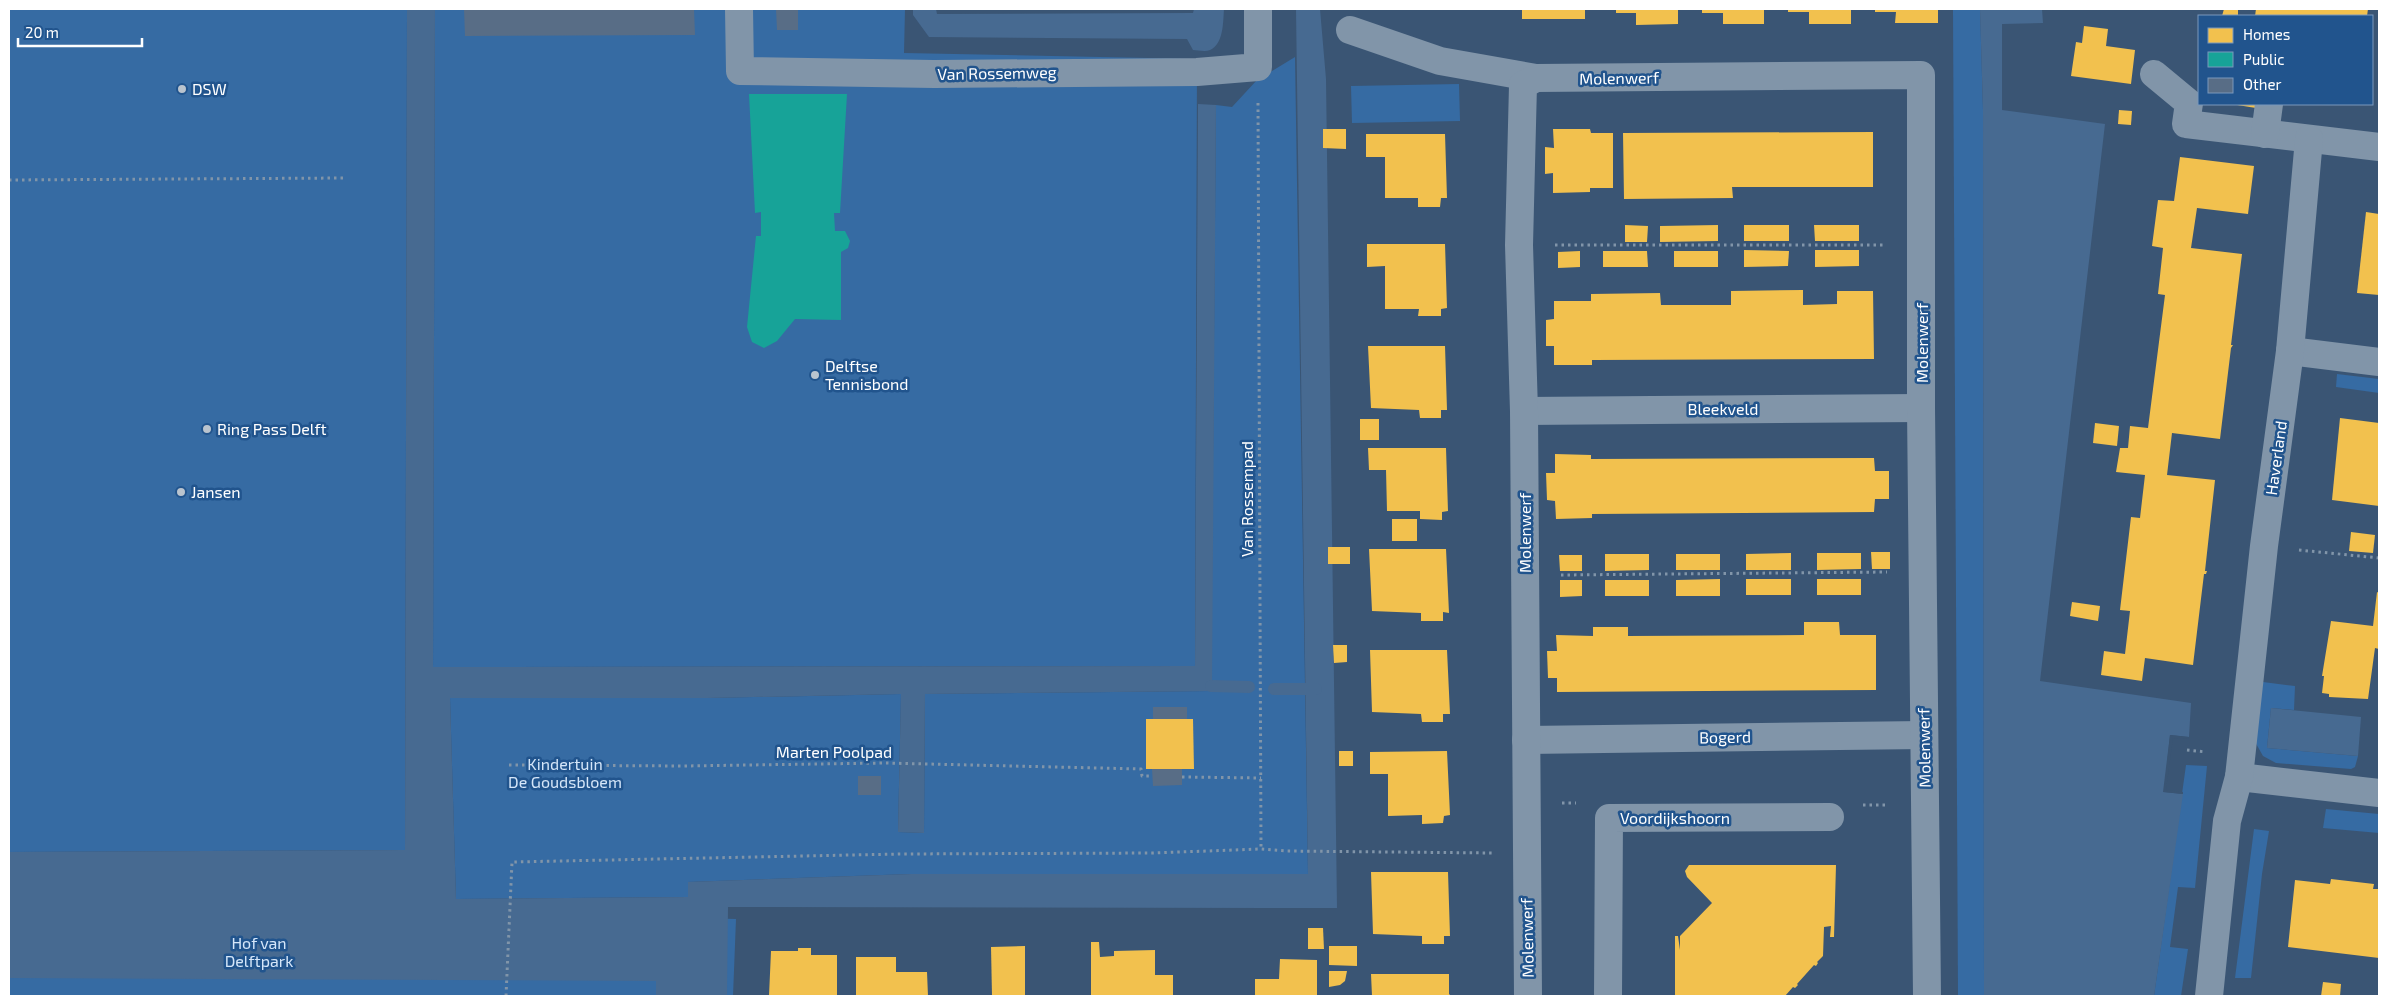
<svg xmlns="http://www.w3.org/2000/svg" width="2388" height="1005" font-family="'Exo 2',sans-serif">
	<style>
		.green { fill: #366ba3 }
		.water { fill: #476a91 }
		.pier { fill: #3a5574 }
		.homes { fill: #f2c14e }
		.public { fill: #17a398 }
		.lines { fill: none; stroke-linecap: round; stroke-linejoin: round }
		.stream { stroke: #476a91; stroke-width: 12 }
		.building { fill: #586d86 }
		.path { stroke: #8195a9; stroke-width: 3; stroke-dasharray: 2.5 4; stroke-linecap: butt }
		.minor { stroke: #8195a9; stroke-width: 28 }
		.poi-dot { fill: #bac4ce; stroke: #21548d; stroke-width: 2 }
		.labels { text-anchor: middle; stroke-width: 5; stroke-linejoin: round; paint-order: stroke }
		.street-label { font-size: 16px; fill: #fff; stroke: #21548d }
		.poi-label { font-size: 16px; fill: #fff; stroke: #21548d; text-anchor: start }
		.park-label { font-size: 16px; fill: #d5e6f9; stroke: #21548d }
	</style>
	<rect width="100%" height="100%" fill="#3a5574"/>
	<!-- green -->
	<g class="green">
		<path d="M9,9H407L405,850L9,852Z"/>
		<path d="M435,9H905L904,53L1197,59L1195,666L433,667Z"/>
		<path d="M1953,9H1980L1983,110L1984,996H1958Z"/>
		<path d="M1295,57L1308,874H911L688,882L689,897L456,899L450,698H708L901,694L898,832L924,833L925,694L1211,691L1216,105L1232,107L1257,80Z"/>
		<path d="M1459,84L1460,121L1352,123L1351,86Z"/>
		<path d="M2337,374L2379,379V393L2336,387Z"/>
		<path d="M2263,682L2295,686L2294,710L2271,708L2267,748L2358,756L2355,767L2351,769L2276,763L2263,756L2254,740Z"/>
		<path d="M2186,765L2207,766L2195,888L2178,887L2170,947L2188,949L2181,996H2154Z"/>
		<path d="M2326,809L2379,814V833L2323,828Z"/>
		<path d="M2254,829L2269,831L2262,874L2251,978H2235Z"/>
		<path d="M294,907L736,919L733,996H9V908Z"/>
	</g>
	<!-- water -->
	<g class="water">
		<path d="M407,9H435L433,667L1195,666L1198,104L1216,105L1212,691L925,694L924,833L898,832L901,694L708,698H450L456,899L688,897V882L911,874H1308L1296,9H1320L1326,79L1337,908L728,907L727,996H656V981L9,978V852L405,850Z"/>
		<path d="M913,9H936L937,14L1193,13L1194,9H1224C1223,21 1224,44 1210,50C1205,52 1198,50 1193,50L1187,39L929,37L913,15Z"/>
		<path d="M1980,9H2042L2043,23L2002,24V110L2105,124L2040,681L2191,703L2189,737L2170,735L2164,792L2183,794L2154,996H1984L1983,110Z"/>
		<path d="M2271,708L2361,717L2358,756L2267,748Z"/>
	</g>
	<!-- pier -->
	<path class="pier" d="M2170,735L2189,737L2188,739L2173,738L2166,790L2183,792V794L2163,792Z"/>
	<!-- homes -->
	<g class="homes">
		<rect x="1522" y="9" width="63" height="10"/>
		<path d="M1616,9H1678V24L1636,25V13H1616Z"/>
		<path d="M1702,9H1764V24H1723V13H1702Z"/>
		<path d="M1788,9H1851V24H1809V12H1788Z"/>
		<path d="M1875,9H1938V23H1895L1896,12H1875Z"/>
		<path d="M2224,9H2238V16H2222Z"/>
		<path d="M2256,9H2368L2367,16H2255Z"/>
		<path d="M2084,26L2108,29L2106,46L2135,50L2131,84L2071,76L2076,42L2082,43Z"/>
		<path d="M2231,104H2257L2256,108Z"/>
		<path d="M2119,110L2132,111L2131,125L2118,124Z"/>
		<path d="M1323,129H1346V149L1323,148Z"/>
		<path d="M1553,129H1590L1591,133H1613V188H1590V192L1553,193V173L1545,174V147L1554,148Z"/>
		<path d="M1873,132V187H1732L1733,198L1624,199L1623,133Z"/>
		<path d="M1366,134H1445L1447,198H1441L1440,207H1418V198H1385V157H1366Z"/>
		<path d="M2180,157L2254,166L2248,214L2197,208L2191,248L2242,254L2231,345H2233L2231,348L2220,439L2172,433L2167,475L2215,480L2205,571H2207L2206,574H2204L2193,665L2145,658L2142,681L2101,675L2104,651L2125,654L2130,611L2120,610L2131,517L2140,518L2145,475L2116,472L2120,448H2128L2130,426L2148,428L2165,295L2158,294L2163,248L2152,246L2158,200L2174,201Z"/>
		<path d="M2366,212L2379,214V295L2357,293Z"/>
		<path d="M1625,225L1648,226L1647,242H1625Z"/>
		<path d="M1718,225V241L1660,242V226Z"/>
		<rect x="1744" y="225" width="45" height="16"/>
		<path d="M1814,225H1859V241H1815Z"/>
		<path d="M1367,244H1445L1447,308L1441,309V316H1418L1419,309H1385V266L1367,267Z"/>
		<path d="M1744,250L1789,251L1788,266L1744,267Z"/>
		<path d="M1815,250H1859V266L1815,267Z"/>
		<path d="M1580,251V267L1558,268V252Z"/>
		<path d="M1603,251H1647L1648,267H1603Z"/>
		<rect x="1674" y="251" width="44" height="16"/>
		<path d="M1803,290V305L1837,304V291H1873L1874,359L1592,360V365H1554V346H1546V320L1554,319V301H1591V294L1660,293L1661,305H1731V291Z"/>
		<path d="M1368,346H1445L1447,410H1441V418H1420L1419,410L1371,408Z"/>
		<path d="M2340,418L2379,423V506L2332,500Z"/>
		<rect x="1360" y="419" width="19" height="21"/>
		<path d="M2095,423L2119,426L2117,446L2093,443Z"/>
		<path d="M1368,448H1446L1448,511L1442,512V520L1420,519V511H1387L1386,470H1369Z"/>
		<path d="M1555,454L1591,455V459L1874,458L1875,471H1889V499H1875L1874,512L1592,514V518L1556,519L1555,501L1547,500L1546,473H1555Z"/>
		<rect x="1392" y="519" width="25" height="22"/>
		<path d="M2351,532L2375,535L2373,553L2349,551Z"/>
		<rect x="1328" y="547" width="22" height="17"/>
		<path d="M1369,549H1446L1449,613L1443,612V621H1421V613L1372,611Z"/>
		<path d="M1871,552H1890V569H1872Z"/>
		<path d="M1791,553V570H1746V554Z"/>
		<path d="M1817,553H1861V569L1817,570Z"/>
		<path d="M1605,554H1649V570L1605,571Z"/>
		<rect x="1676" y="554" width="44" height="16"/>
		<path d="M1559,555H1582V571H1560Z"/>
		<path d="M1720,579V596H1676V580Z"/>
		<rect x="1746" y="579" width="45" height="16"/>
		<rect x="1817" y="579" width="44" height="16"/>
		<path d="M1560,580H1582V596L1560,597Z"/>
		<rect x="1605" y="580" width="44" height="16"/>
		<path d="M2377,592L2379,593V649L2375,648L2368,699L2329,697V694L2322,693L2324,676H2322L2331,621L2373,626Z"/>
		<path d="M2072,602L2100,606L2098,621L2070,616Z"/>
		<path d="M1804,622H1839L1840,635H1876V690L1557,692V678H1548L1547,651H1557L1556,635L1593,636V627H1628V636L1804,635Z"/>
		<path d="M1333,645H1347V662L1334,663Z"/>
		<path d="M1370,650H1447L1450,714H1443V722H1422L1421,714L1372,712Z"/>
		<path d="M1146,719H1193L1194,769H1146Z"/>
		<rect x="1339" y="751" width="14" height="15"/>
		<path d="M1447,751L1450,815L1444,816L1443,823L1422,824V815L1388,816V774H1370V752Z"/>
		<path d="M1689,865H1836L1834,937H1830L1831,926L1824,927L1823,956L1817,962L1818,963L1816,966L1814,965L1797,984L1798,985L1795,988L1793,987L1785,996H1675V936H1678L1680,950V936L1712,903L1687,877L1685,871Z"/>
		<path d="M1371,872H1448L1450,936H1444V944H1422V936L1373,934Z"/>
		<path d="M2331,879L2374,884L2373,889H2379V958L2288,947L2295,880L2330,884Z"/>
		<path d="M1308,928H1323L1324,949H1308Z"/>
		<path d="M1091,942H1099L1100,957L1114,956V951L1155,950V975H1173V996H1091Z"/>
		<path d="M1025,946V996H992L991,947Z"/>
		<path d="M1329,946H1357V966L1329,965Z"/>
		<path d="M798,948H811V955H837V996H769L771,951H798Z"/>
		<path d="M856,957H896V972H927L928,996H856Z"/>
		<path d="M1280,959L1317,960V996H1255V979H1279Z"/>
		<path d="M1329,971H1347L1345,981L1340,985L1329,987Z"/>
		<path d="M1371,974H1449V994L1451,996H1372Z"/>
		<path d="M2323,982L2341,984L2340,996H2321Z"/>
	</g>
	<!-- public -->
	<path class="public" d="M749,94H847L840,213H834L835,231H845L850,241L848,248L841,252V320L795,319L777,341L764,348L752,342L747,327L756,236H761V212L755,213Z"/>
	<g class="lines">
		<!-- stream -->
		<g class="stream">
			<path d="M1211,686L1249,687"/>
			<path d="M1274,689H1316"/>
		</g>
	</g>
	<!-- building -->
	<g class="building">
		<path d="M464,9H694L695,35L465,36Z"/>
		<path d="M776,9H798V30H777Z"/>
		<rect x="1153" y="707" width="34" height="12"/>
		<path d="M1152,769H1182V785L1153,786Z"/>
		<rect x="858" y="776" width="23" height="19"/>
	</g>
	<g class="lines">
		<!-- path -->
		<g class="path">
			<path d="M1258,103L1261,849"/>
			<path d="M9,180L344,178"/>
			<path d="M1555,245H1886"/>
			<path d="M2299,550L2379,558"/>
			<path d="M1561,575L1887,572"/>
			<path d="M2187,750L2206,752"/>
			<path d="M509,765L683,766L884,763L1141,769L1142,776H1152"/>
			<path d="M1182,777L1261,778"/>
			<path d="M1562,803H1576"/>
			<path d="M1863,805H1889"/>
			<path d="M506,996L512,862L900,854L1153,853L1261,849L1287,851L1492,853"/>
		</g>
		<!-- minor -->
		<g class="minor">
			<path d="M739,9L740,71L934,74L1197,72L1258,67V9"/>
			<path d="M1350,30L1440,61L1536,78"/>
			<path d="M2154,74L2189,103L2186,124L2379,147"/>
			<path d="M2265,134L2269,104"/>
			<path d="M2290,351L2379,362"/>
			<path d="M1524,411L1921,408"/>
			<path d="M1526,740L1924,735"/>
			<path d="M2239,777L2379,793"/>
			<path d="M1528,996L1524,411L1519,245L1523,85L1536,78L1921,75V408L1927,996"/>
			<path d="M1608,996L1609,818L1830,817"/>
			<path d="M2209,996L2227,821L2239,777L2264,546L2290,351L2309,139"/>
		</g>
	</g>
	<!-- markers -->
	<g class="poi-dot">
		<circle cx="182" cy="89" r="5"/>
		<circle cx="815" cy="375" r="5"/>
		<circle cx="207" cy="429" r="5"/>
		<circle cx="181" cy="492" r="5"/>
	</g>
	<g class="labels">
		<!-- street labels -->
		<g class="street-label">
			<text transform="translate(997 73) rotate(-1)" y="6">Van Rossemweg</text>
			<text transform="translate(1619 78) rotate(-1)" y="6">Molenwerf</text>
			<text transform="translate(1922 343) rotate(-90)" y="6">Molenwerf</text>
			<text x="1723" y="415">Bleekveld</text>
			<text transform="translate(2276 458) rotate(-82)" y="6">Haverland</text>
			<text transform="translate(1247 499) rotate(-90)" y="6">Van Rossempad</text>
			<text transform="translate(1525 533) rotate(-90)" y="6">Molenwerf</text>
			<text transform="translate(1725 737) rotate(-1)" y="6">Bogerd</text>
			<text transform="translate(1924 748) rotate(-91)" y="6">Molenwerf</text>
			<text x="834" y="758">Marten Poolpad</text>
			<text x="1675" y="824">Voordijkshoorn</text>
			<text transform="translate(1527 938) rotate(-91)" y="6">Molenwerf</text>
		</g>
		<!-- poi labels -->
		<g class="poi-label">
			<text x="192" y="95">DSW</text>
			<text x="825" y="372">Delftse<tspan x="825" dy="18">Tennisbond</tspan></text>
			<text x="217" y="435">Ring Pass Delft</text>
			<text x="191" y="498">Jansen</text>
		</g>
		<!-- park labels -->
		<g class="park-label">
			<text x="565" y="770">Kindertuin<tspan x="565" dy="18">De Goudsbloem</tspan></text>
			<text x="259" y="949">Hof van<tspan x="259" dy="18">Delftpark</tspan></text>
		</g>
	</g>
	<!-- border -->
	<rect width="2388" height="1005" fill="none" stroke="#ffffff" stroke-width="20"/>
	<!-- legend -->
	<rect x="2198" y="15" width="175" height="90" fill="#21548d" stroke="#7a98bb"/>
	<rect x="2208" y="28" width="25" height="15" fill="#f2c14e" stroke="#7a98bb"/>
	<text x="2243" y="40" font-size="15" fill="#ffffff">Homes</text>
	<rect x="2208" y="52" width="25" height="15" fill="#17a398" stroke="#7a98bb"/>
	<text x="2243" y="65" font-size="15" fill="#ffffff">Public</text>
	<rect x="2208" y="78" width="25" height="15" fill="#586d86" stroke="#7a98bb"/>
	<text x="2243" y="90" font-size="15" fill="#ffffff">Other</text>
	<!-- scale -->
	<path d="M18 38v8h124v-8" fill="none" stroke="#ffffff" stroke-width="2.5"/>
	<text x="25" y="38" font-size="15" fill="#ffffff" stroke="#21548d" stroke-width="4" paint-order="stroke">20 m</text>
</svg>
